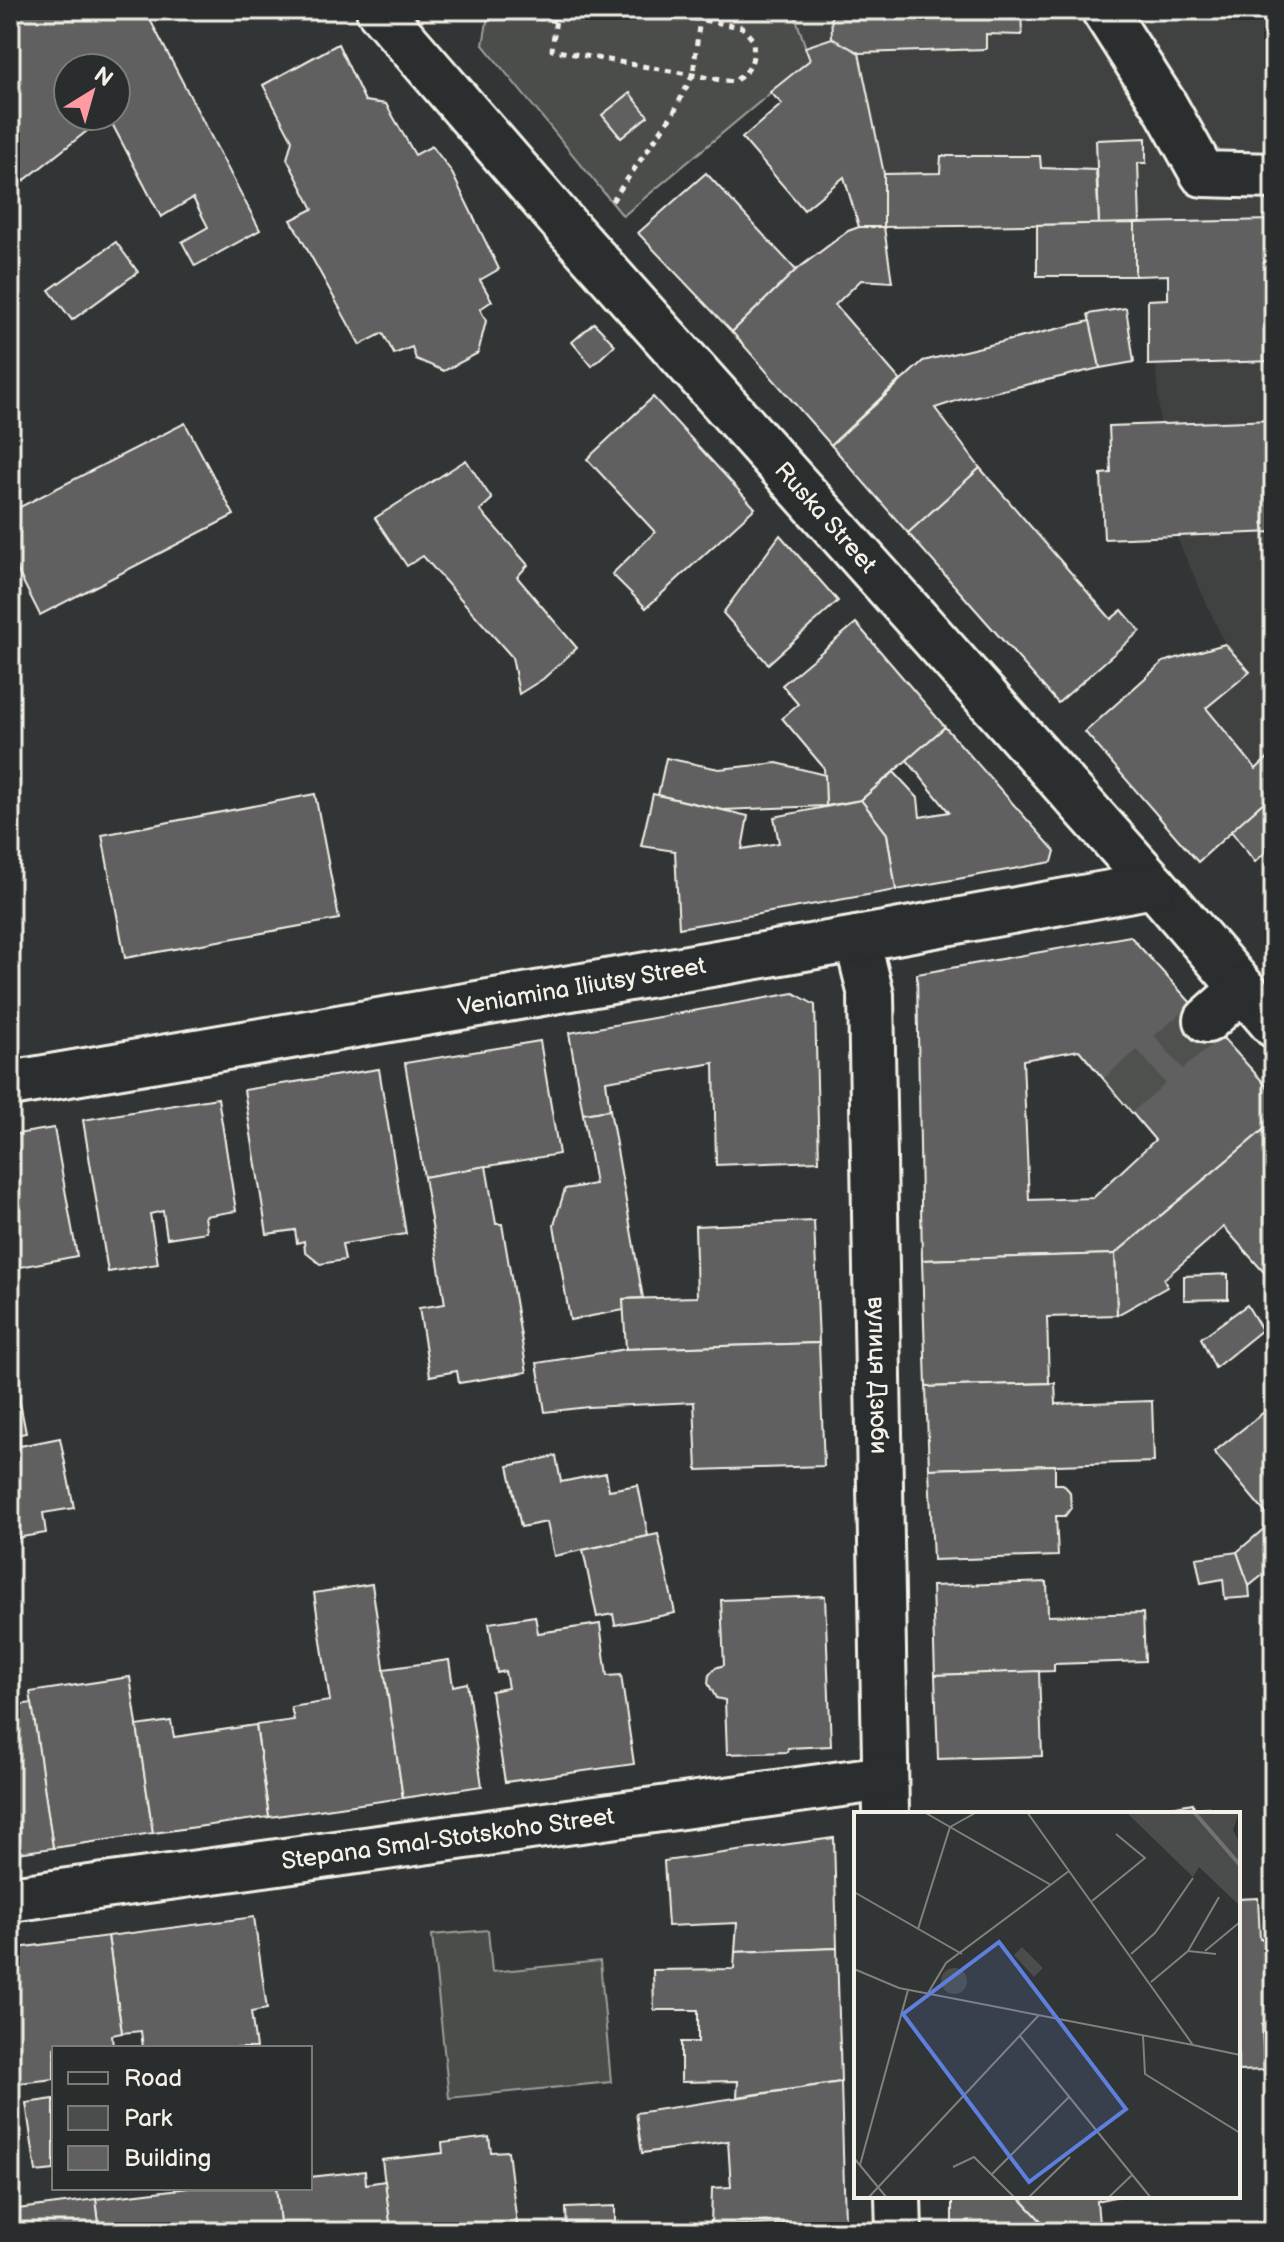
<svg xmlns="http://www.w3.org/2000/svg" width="1284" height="2242" font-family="'Balsamiq Sans',sans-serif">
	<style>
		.built { fill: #404242 }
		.green { fill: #4b4d4c; stroke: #a09f9a; stroke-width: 2 }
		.building { fill: #5f605f; stroke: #f4f1e8; stroke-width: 2; fill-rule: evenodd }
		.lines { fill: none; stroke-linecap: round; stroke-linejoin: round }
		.minor-tunnel { stroke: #4f5150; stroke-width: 44; stroke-dasharray: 44 22; stroke-linecap: butt }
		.minor-casing { stroke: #f4f1e8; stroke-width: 50 }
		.path { stroke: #f4f1e8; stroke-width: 5; stroke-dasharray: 6 6; stroke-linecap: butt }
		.minor { stroke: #2a2d2e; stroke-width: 44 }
		.labels { text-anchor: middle; stroke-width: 6; stroke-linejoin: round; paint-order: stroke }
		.street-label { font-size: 24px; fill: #f4f1e8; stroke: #2a2d2e }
		.inset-river { fill: none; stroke: #727370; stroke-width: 4 }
		.inset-road { fill: none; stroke: #80807d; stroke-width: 2 }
		.view { fill: #5e7fdd; fill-opacity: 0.15; stroke: #5e7fdd; stroke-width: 4 }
		.inset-edge { fill: none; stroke: #f4f1e8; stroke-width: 4 }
	</style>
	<rect width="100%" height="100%" fill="#323535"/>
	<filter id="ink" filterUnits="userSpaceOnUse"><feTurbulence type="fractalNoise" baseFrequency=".0125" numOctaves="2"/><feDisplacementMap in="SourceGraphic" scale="16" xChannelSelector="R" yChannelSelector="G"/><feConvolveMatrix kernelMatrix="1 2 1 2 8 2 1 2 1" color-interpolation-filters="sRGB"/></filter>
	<g filter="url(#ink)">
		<!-- built -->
		<path class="built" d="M793,10H1274V752L1256,769L1206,708L1225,644L1176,536L1104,539L1101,474L1111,473L1109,426L1160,424L1156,366L1148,365V300L1168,299V276H1135V223L884,227V174L832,38L805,47Z"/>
		<!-- green -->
		<g class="green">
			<path d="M489,10H793L810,60L623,216L483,45Z"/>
			<path d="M488,1930L492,1972L600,1961L611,2082L449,2098L432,1935Z"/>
		</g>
		<!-- building -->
		<g class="building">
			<path d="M20,10H145L260,230L195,266L182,242L208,227L193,198L161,217L108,116H116V68H68V116H106L21,183L10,169V18Z"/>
			<path d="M831,10H1021L1022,35L986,34V49L859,53L832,38Z"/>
			<path d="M1265,10H1274V153H1270Z"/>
			<path d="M832,38L859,53L884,174V227H859L844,177L804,210L742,138L782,104L770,92L810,60L805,47Z"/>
			<path d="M338,44L365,101L386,104L415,155L432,146L451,171L499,269L480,280L492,301L480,309L486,321L478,353L444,371L416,359L412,347L394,354L383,333L360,345L291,220L313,209L287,159L292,140L263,85Z"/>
			<path d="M630,93L648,116L621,138L602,115Z"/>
			<path d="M1146,138V163H1138L1140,224H1099L1096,140Z"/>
			<path d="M941,156H1040L1041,168L1096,170L1099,224L884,227V174L940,173Z"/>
			<path d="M706,173L796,270L732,332L638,233Z"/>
			<path d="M1274,220V361L1148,365V300L1168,299V275L1135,276V223Z"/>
			<path d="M1135,223V276H1037V225Z"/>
			<path d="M859,227H884L892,282L861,280L835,305L900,380L831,445L732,332L796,270L848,231Z"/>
			<path d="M116,242L138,272L72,320L49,290Z"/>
			<path d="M1126,308L1134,362L1100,368L1088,314Z"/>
			<path d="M1090,321L1100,368L959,400L935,408L980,468L908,533L831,445L923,361Z"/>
			<path d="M594,323L615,345L592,366L572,342Z"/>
			<path d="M653,397L755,508L646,608L612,574L655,532L587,459Z"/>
			<path d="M1274,420V532L1104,539L1101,474L1111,473L1109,426Z"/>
			<path d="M185,423L234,515L40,615L10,556V512Z"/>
			<path d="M466,460L492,499L480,510L528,565L517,577L577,648L543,679L519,694L512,657L423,556L407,566L375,518Z"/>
			<path d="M980,468L1111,619L1122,610L1140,631L1058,703L908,533Z"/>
			<path d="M780,535L838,601L768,664L723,613Z"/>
			<path d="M856,623L945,727L861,800L826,806L824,768L782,718L798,704L782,685Z"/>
			<path d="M1225,644L1250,672L1206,708L1256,769L1274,752V793L1198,862L1085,732L1163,662Z"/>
			<path d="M945,727L1055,851L1052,862L896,890L887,834L861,800L894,772L918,798L920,817L949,812L907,760Z"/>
			<path d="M666,758L719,769L777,763L825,775L826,806L723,810L658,795Z"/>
			<path d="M1274,793V844L1255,862L1231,831Z"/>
			<path d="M315,794L339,919L125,958L102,835Z"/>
			<path d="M653,794L748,816L742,849L779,843L774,817L861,800L887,834L896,890L679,928L675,851L641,846Z"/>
			<path d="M1130,936L1274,1094V1121L1115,1254L922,1260L917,974ZM1079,1050L1155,1140L1093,1198L1029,1200L1023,1060Z"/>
			<path d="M794,993L815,1005L819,1161L716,1165L714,1063L606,1081L610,1110L583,1114L569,1033Z"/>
			<path d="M540,1041L559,1154L424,1177L405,1063Z"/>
			<path d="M379,1069L406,1234L342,1244L345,1260L320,1264L305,1252L304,1241L297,1243L295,1230L267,1234L244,1090Z"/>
			<path d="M218,1098L236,1211L205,1216L207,1232L167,1238L163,1211L150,1214L158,1264L108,1272L83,1120Z"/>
			<path d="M610,1110L643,1298L623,1299L624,1310L570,1320L554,1225L565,1189L595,1184L583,1114Z"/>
			<path d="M1274,1121V1274L1269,1278L1224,1227L1164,1279L1167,1287L1117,1315L1115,1254Z"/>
			<path d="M54,1128L77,1256L10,1269V1135Z"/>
			<path d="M486,1166L496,1224H502L527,1372L459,1383L457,1371L430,1376L419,1308L445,1304L424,1177Z"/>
			<path d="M814,1221L819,1343L626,1349L623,1299L697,1297L695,1226Z"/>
			<path d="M1115,1254L1117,1315L1047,1317L1049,1383L926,1387L922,1260Z"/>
			<path d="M1228,1274V1299L1184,1300V1276Z"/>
			<path d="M1247,1305L1262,1330L1215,1368L1201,1338Z"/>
			<path d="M819,1343L824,1466L697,1470L694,1402L588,1407L545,1412L537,1363L626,1349Z"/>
			<path d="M10,1352L26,1433L10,1436Z"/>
			<path d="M1055,1383L1056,1404L1152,1401L1154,1462L929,1469L926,1387Z"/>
			<path d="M1274,1404V1520L1272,1521L1214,1452Z"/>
			<path d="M18,1434L20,1446L60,1438L74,1508L43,1513L46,1533L10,1539V1436Z"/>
			<path d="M556,1456L561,1482L606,1473L609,1490L638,1485L648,1536L554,1556L547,1522L521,1527L508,1466Z"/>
			<path d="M1055,1465V1484H1063L1070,1492L1071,1508L1065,1516H1056L1058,1556L933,1560L929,1469Z"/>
			<path d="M1274,1520V1566L1249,1586L1237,1552Z"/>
			<path d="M658,1534L675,1613L615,1625L613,1614L597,1617L583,1550Z"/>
			<path d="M1237,1552L1249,1586L1250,1597L1225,1599L1223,1579L1201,1583L1196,1558Z"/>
			<path d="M1047,1582L1048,1616L1143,1613L1145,1661L1054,1664V1671L935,1675L932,1586Z"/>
			<path d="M372,1584L403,1798L269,1817L256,1725L294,1720L291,1707L330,1701L314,1593Z"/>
			<path d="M825,1596L831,1746L788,1748L787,1752L727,1754L725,1700L716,1698L708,1683L709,1675L715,1668L724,1665L721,1600Z"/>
			<path d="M535,1616L538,1633L600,1624L607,1676L621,1675L634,1764L505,1782L491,1691L508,1688L505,1671L497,1673L489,1623Z"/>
			<path d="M449,1660L453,1686L467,1683L482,1786L403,1798L384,1669Z"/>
			<path d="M1039,1671L1042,1756L938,1759L935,1675Z"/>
			<path d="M130,1677L153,1833L53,1848L30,1692Z"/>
			<path d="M32,1703L53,1848L10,1854V1706Z"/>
			<path d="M171,1721L174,1737L256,1725L269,1817L153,1833L137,1726Z"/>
			<path d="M1193,1803L1194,1809L1208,1807L1209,1814H1167L1165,1808Z"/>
			<path d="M834,1838L837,1948L735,1952L737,1923L668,1926L664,1861Z"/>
			<path d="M1258,1898L1260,1939H1274V2024L1262,2025L1264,2070L1238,2071V1899Z"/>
			<path d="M254,1917L267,2009L251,2012L256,2048H143L141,2031L122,2033L108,1936Z"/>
			<path d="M108,1936L122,2033L112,2035L113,2048H54V2079L11,2084L10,1949Z"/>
			<path d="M837,1948L841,2082L737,2097L738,2081L681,2082V2042H698V2010H654L653,1970L734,1969L735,1952Z"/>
			<path d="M841,2082L845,2222L711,2226L712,2188L731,2187L728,2141L642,2153L636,2113Z"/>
			<path d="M54,2099V2170L36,2172L26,2103Z"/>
			<path d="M489,2137L491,2152L508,2151L518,2232H391L382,2160L443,2153L442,2143Z"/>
			<path d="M365,2171L366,2184L385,2181L391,2232H281L276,2188H310V2177Z"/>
			<path d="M189,2188H276L281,2232H100L96,2199Z"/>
			<path d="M952,2196H1018L1045,2225L1069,2224V2232H952Z"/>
			<path d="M1018,2196H1119L1097,2201L1099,2224L1045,2225Z"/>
			<path d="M96,2199L100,2232H10V2210Z"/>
			<path d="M615,2206V2232H567L566,2208Z"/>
		</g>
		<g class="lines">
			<!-- minor-tunnel -->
			<path class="minor-tunnel" d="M1118,1095L1207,1020"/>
			<defs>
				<g id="minor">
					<path id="s1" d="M379,10L564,224L1154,885L1274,1025"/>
					<path d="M1104,10L1165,106L1203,174L1274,176"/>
					<path id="s2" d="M857,939L871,995L886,1814"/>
					<path d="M1207,1020L1242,989"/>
					<path id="s3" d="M10,1084L857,939L1154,885"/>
					<path id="s4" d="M10,1899L885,1778"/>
					<path d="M898,2196L899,2232"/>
				</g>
			</defs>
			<!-- minor casing -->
			<use href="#minor" class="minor-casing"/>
			<!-- path -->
			<g class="path">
				<path d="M490,10L556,21"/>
				<path d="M557,10L552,50L732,82C751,73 755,60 753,40L742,27L645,10"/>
				<path d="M612,201L674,112L693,74L701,10"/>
			</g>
			<!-- minor -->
			<use href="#minor" class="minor"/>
		</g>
	</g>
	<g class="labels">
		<!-- street labels -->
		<g class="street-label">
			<text dy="8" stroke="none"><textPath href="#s1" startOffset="676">Ruska Street</textPath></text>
			<text dy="8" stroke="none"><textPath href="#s3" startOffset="580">Veniamina Iliutsy Street</textPath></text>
			<text dy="8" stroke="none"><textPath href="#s2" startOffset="438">вулиця Дзюби</textPath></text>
			<text dy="8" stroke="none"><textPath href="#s4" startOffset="442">Stepana Smal-Stotskoho Street</textPath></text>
		</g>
	</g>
	<!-- overview -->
	<g transform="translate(854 1812)">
		<rect width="386" height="386" fill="#323535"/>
		<path d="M272,0H385L379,18L386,31V94L345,55L339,65ZM168,135L189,156L180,165L160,143ZM87 169a13 13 0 1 1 26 0a13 13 0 1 1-26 0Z" fill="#4b4d4c"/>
		<path class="inset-river" d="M340,0L386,53"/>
		<path class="inset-road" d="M70,0L197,73M173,0L339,233L386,243M96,15L123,0M0,80L108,142M238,89L291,46L262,22M64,117L96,15M334,139L362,142M351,139L386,110M277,142L301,121L339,66M0,157L45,176L339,233M297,170L334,139L365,85M74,181L92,151L215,59M166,224L297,386M289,224L291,262L386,321M0,346L33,386M6,353L54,178M99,355L120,345L161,386M138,362L215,285M14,386L185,203M174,386L216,345M254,386L278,363"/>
		<path class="view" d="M145,130L272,297L175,370L49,202Z"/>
		<rect width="386" height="386" class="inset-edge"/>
	</g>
	<!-- margin -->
	<rect width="1284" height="2242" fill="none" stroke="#2a2d2e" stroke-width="40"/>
	<rect x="20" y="20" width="1244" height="2202" fill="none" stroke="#f4f1e8" stroke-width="3" filter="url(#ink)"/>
	<!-- legend -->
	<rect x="52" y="2046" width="260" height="144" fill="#2a2d2e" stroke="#7b7b78" stroke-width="2"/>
	<rect x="68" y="2072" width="40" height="12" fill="#2a2d2e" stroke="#7b7b78" stroke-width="2"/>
	<text x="124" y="2086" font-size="24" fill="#f4f1e8">Road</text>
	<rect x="68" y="2106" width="40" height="24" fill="#4b4d4c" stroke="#7b7b78" stroke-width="2"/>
	<text x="124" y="2126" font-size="24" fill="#f4f1e8">Park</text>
	<rect x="68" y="2146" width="40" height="24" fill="#5f605f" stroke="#7b7b78" stroke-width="2"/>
	<text x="124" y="2166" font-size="24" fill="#f4f1e8">Building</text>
	<!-- north arrow -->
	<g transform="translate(92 92) rotate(37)"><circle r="38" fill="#2a2d2e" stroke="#7b7b78" stroke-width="2"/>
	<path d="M0-6L14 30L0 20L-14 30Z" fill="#ff9aa2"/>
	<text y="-12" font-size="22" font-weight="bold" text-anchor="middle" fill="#f4f1e8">N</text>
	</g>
</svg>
